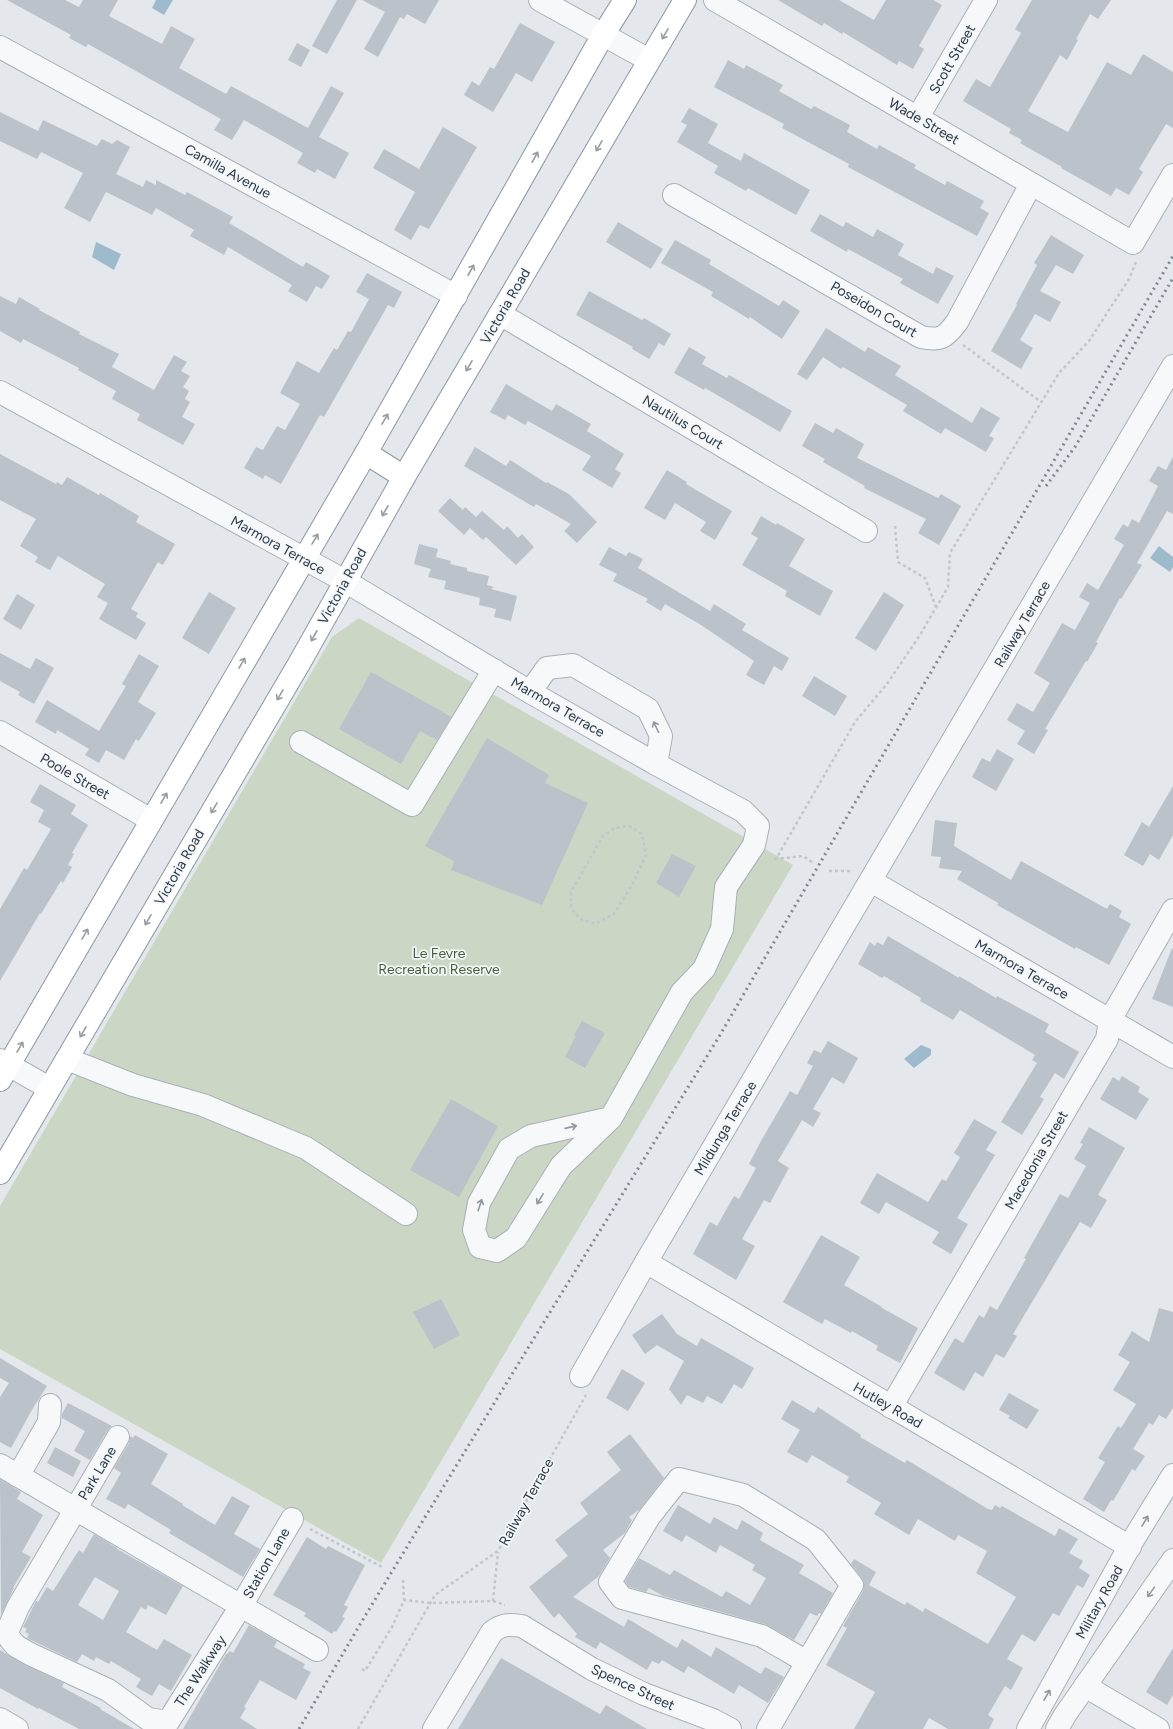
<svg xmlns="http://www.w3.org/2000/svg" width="1173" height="1729" font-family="Figtree,sans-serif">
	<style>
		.green { fill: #cbd6c5 }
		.water { fill: #9ebbcd }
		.building { fill: #bbc2ca; fill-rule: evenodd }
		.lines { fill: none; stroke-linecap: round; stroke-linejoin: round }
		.minor-casing { stroke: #a9b0b7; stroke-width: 24 }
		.highway-casing { stroke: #8b98a3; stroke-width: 24 }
		.path { stroke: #c2c6cb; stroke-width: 2.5; stroke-dasharray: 3 3; stroke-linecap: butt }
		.minor { stroke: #f7f8fa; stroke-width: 22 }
		.highway { stroke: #fff; stroke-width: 22 }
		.rail { stroke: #7d8a96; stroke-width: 3; stroke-dasharray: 2 4; stroke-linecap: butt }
		.oneway { stroke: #959ca2 }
		.oneway2 { stroke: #9198a0 }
		.labels { text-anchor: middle; stroke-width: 3.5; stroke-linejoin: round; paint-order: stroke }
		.street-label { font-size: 14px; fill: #2b3845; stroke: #f4f7f9 }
		.park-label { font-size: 14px; fill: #456137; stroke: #f4f7f9 }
	</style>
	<rect width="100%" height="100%" fill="#e4e8ec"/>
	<!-- green -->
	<path class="green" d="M359,618L793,865L381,1563L0,1349V1206L332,637Z"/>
	<!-- water -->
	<g class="water">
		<path d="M156,0H173L164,15L152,8Z"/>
		<path d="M96,242L121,254L114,270L92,257Z"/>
		<path d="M1159,546L1173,557V567L1170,572L1150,558Z"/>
		<path d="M921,1045L931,1049V1055L914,1068L904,1059Z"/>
	</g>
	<!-- building -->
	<g class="building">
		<path d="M7,0H65L79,7L83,0H118L109,16L162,44L171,26L195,39L179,68L226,94L231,86L308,128L331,86L344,93L319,137L349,153L335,179L317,169L315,173L297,163L303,153L244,120L232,140L214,130L221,119L88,44L86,47L69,38L71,35Z"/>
		<path d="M337,0H357L327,54L312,46Z"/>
		<path d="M362,0H439L425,24L407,14L404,19L400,17L378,57L364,49L385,12Z"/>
		<path d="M778,0H839L874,20L886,0H933L942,5L919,46L924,49L913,69L899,61L897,65L843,32L842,34L824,23L822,26Z"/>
		<path d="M1032,0H1111L1098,19L1090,14L1076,39L1078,40L1067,60L1060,55L1028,111L1068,132L1107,62L1131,75L1143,54L1173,72V128L1166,124L1139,169L1143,172L1129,195L1116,188L1111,196L1061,168L1062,167L1020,143L1022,140L1009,133L1011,129L963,101L976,79L990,87L1021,33L1015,29Z"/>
		<path d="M520,23L555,42L532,82L516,73L493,112L464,95L472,81L479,86L490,67L494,69Z"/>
		<path d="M297,43L310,50L301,67L288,60Z"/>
		<path d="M728,60L744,69L746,65L783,85L779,91L811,109L814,106L850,125L847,132L877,149L879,145L916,165L914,168L945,185L947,181L984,201L980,208L989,213L977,236L848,167L849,164L782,128L784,124L714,87Z"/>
		<path d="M689,108L718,124L708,143L741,161L744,153L810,190L796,215L748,188L746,191L714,173L718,166L677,142L687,125L681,122Z"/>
		<path d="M0,112L38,131L43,120L97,146L102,139L112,144L117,140L130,147L116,174L143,187L146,180L156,185V180L185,195L187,192L233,217L229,223L303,267L306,262L330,276L322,289L316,286L307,302L288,291L292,285L228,247L224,255L190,236L194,230L156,208L152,215L106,192L90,222L64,208L83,173L41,152L37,159L0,141Z"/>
		<path d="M443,127L477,147L429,229L420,225L411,240L394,230L415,192L373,168L384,149L419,169Z"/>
		<path d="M820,214L843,227L846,222L873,237L877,229L904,244L898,255L933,274L936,267L954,276L938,304L900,283L903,279L848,249L847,252L810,231Z"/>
		<path d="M618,222L663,249L651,269L606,242Z"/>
		<path d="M1051,235L1084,255L1073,274L1056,265L1040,291L1061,302L1050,322L1035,314L1020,340L1033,348L1021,369L991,351L1017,305L1016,304L1037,265L1034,263Z"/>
		<path d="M675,240L711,260L709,264L779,306L783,300L800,311L782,339L750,317L749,319L711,296L713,292L661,263Z"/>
		<path d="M367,273L402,292L394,308L388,305L324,417L320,415L281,484L265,475L263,479L244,468L256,447L263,450L277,426L285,430L300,404L280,393L297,361L319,373L334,348L337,350L348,331L351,332L369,299L356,292Z"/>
		<path d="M589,291L642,320L644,318L671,334L664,346L659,343L649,359L632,349L633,347L576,315Z"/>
		<path d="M0,296L16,304L19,297L40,309L39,310L80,332L79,334L119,354L112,367L154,390L174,355L187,362L181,371L190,376L183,387L189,391L185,399L190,402L182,417L195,424L183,445L137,420L140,414L112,399L116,391L78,370L79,368L23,339L21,343L0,331Z"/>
		<path d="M826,328L865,352L868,347L901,366L895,375L972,423L981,407L1000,418L989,436L994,438L986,452L945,428L941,434L903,411L907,405L843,367L841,369L823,357L807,380L797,374Z"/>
		<path d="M689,347L706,357L702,364L727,378L729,375L792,411L780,432L705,388L704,390L674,373Z"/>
		<path d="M506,384L552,411L556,404L591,424L587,431L624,454L615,469L621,473L612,488L582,470L591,456L528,421L525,425L508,415L505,420L490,412Z"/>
		<path d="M815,423L833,433L836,428L864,444L857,458L938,498L941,494L961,506L939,545L918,533L926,519L864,488L865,486L823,462L825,459L802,446Z"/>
		<path d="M475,447L506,466L510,460L546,483L547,482L569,494L597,522L577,543L564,531L571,524L536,504L534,507L464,466Z"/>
		<path d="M0,454L56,484L57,482L62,485L67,477L99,495L100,493L139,516L136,522L175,544L163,565L158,562L131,609L138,613L136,617L146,623L136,640L99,619L108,603L97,597L105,584L58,556L50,570L35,562L38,557L20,546L36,519L0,500Z"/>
		<path d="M1173,457V514L1167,511L1137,563L1142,565L1121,599L1120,598L1096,642L1098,643L1087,662L1086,661L1045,729L1048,730L1034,754L1017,744L1025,731L1007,720L1017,703L1033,712L1050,683L1034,673L1062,623L1075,630L1090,603L1079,597L1087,583L1098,590L1124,545L1114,539L1123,524L1128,527L1132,519L1139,523L1158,486L1149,481L1158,466L1166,470Z"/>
		<path d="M667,470L687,482L686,484L732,511L715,540L700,531L706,522L675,503L665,520L644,508Z"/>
		<path d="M450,498L463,510L465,507L476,517L482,511L504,530L507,526L518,538L522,534L534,547L516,565L486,537L483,540L470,528L464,535L438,511Z"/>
		<path d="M761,516L776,525L777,523L805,539L789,566L833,591L820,616L785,596L787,591L742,565L758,538L751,534Z"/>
		<path d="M419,544L438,549L436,557L451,561L450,564L467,568V571L489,576L487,585L494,587L491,589L517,596L511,621L494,617L496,609L479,605L480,598L444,589L446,581L428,577L431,569L414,564Z"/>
		<path d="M609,547L626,556L629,552L643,559L638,568L710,611L714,604L746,624L742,630L789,658L782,671L774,666L764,685L746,675L754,661L701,625L665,604L661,611L646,602L648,599L613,581L617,574L599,565Z"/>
		<path d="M209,592L236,608L209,654L182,638Z"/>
		<path d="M884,592L904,605L876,651L855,638Z"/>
		<path d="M17,594L35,605L21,630L3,619Z"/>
		<path d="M0,653L30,669L36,658L54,668L34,704L18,695L20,692L0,681Z"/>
		<path d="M139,654L159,666L138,702L156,713L139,741L136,739L124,760L106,750L99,763L85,755L89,749L57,730L56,734L35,722L47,700L99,731L126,686L122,684Z"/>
		<path d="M371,672L434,707L451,717L437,740L420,731L401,764L339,729Z"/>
		<path d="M814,676L847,696L835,716L802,696Z"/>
		<path d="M487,738L549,775L545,783L588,803L542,905L451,870L454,861L425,846Z"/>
		<path d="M997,749L1014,759L996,791L972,777L982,758L990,762Z"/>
		<path d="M40,784L76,805L71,814L88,825L72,853L74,854L68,865L72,867L63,883L61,881L41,914L40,913L0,981V909L24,868L27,870L51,829L38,822L44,810L30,802Z"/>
		<path d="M1173,786V835L1159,860L1150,854L1143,866L1124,855L1142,822L1149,827Z"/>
		<path d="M935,820L957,823L954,846L1011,880L1021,861L1107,909L1110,904L1122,911L1119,917L1131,924L1109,965L1076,947L1075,949L997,905L998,903L957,879L962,871L939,868L941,857L931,856Z"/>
		<path d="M672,854L696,866L679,897L656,883Z"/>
		<path d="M888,936L959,978V976L996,998L997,996L1049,1024L1045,1032L1079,1052L1064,1079L1055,1073L1040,1097L1044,1099L1022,1135L1001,1122L1037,1063L1032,1060L1035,1055L960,1010L953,1020L920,1001L921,998L884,976L882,978L858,964L870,942L875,946L877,942L883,945Z"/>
		<path d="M1172,948L1173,949V1007L1152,999Z"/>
		<path d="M582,1021L605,1033L585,1068L565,1057L576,1036L574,1035Z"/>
		<path d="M828,1041L858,1058L844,1084L832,1077L813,1109L821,1113L813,1127L802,1120L778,1161L789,1168L770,1203L764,1200L742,1239L755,1246L736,1280L693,1254L710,1222L717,1226L734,1196L739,1199L756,1168L749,1164L761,1141L790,1091L797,1095L813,1066L807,1063L814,1050L821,1053Z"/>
		<path d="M1122,1076L1140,1087L1138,1092L1149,1099L1136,1120L1100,1099L1113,1077L1119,1081Z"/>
		<path d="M451,1099L498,1126L459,1197L410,1170Z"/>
		<path d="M974,1119L997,1132L986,1150L995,1155L957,1218L968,1224L951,1254L932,1243L939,1232L886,1202L879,1214L860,1203L877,1173L928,1202L942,1179L946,1181L960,1157L954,1153Z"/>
		<path d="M1089,1127L1125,1148L1098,1195L1107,1200L1091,1228L1080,1222L1013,1334L1017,1336L1004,1358L996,1354L983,1377L975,1372L964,1391L934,1373L955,1338L963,1343L979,1315L984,1318L990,1306L997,1310L1026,1259L1024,1258L1060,1194L1068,1198L1086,1166L1074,1159L1083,1144L1080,1143Z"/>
		<path d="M821,1235L860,1257L844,1285L882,1307V1308L918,1328L900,1363L876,1350L878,1346L852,1331L851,1333L825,1319L822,1324L783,1302Z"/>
		<path d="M441,1299L460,1335L434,1349L413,1312Z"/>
		<path d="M1159,1308L1173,1312V1408L1166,1419L1159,1415L1153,1425L1149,1423L1133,1449L1145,1456L1135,1471L1132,1469L1113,1501L1111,1500L1104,1512L1083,1499L1105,1462L1098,1458L1118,1426L1121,1428L1136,1404L1113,1390L1130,1362L1118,1355L1132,1331L1149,1342Z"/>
		<path d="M662,1314L677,1334L697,1346L701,1338L754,1368L742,1389L734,1384L722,1404L707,1396L703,1403L687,1395L681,1405L669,1389L684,1361L657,1345L645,1354L632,1335Z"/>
		<path d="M0,1358L47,1386L33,1408L11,1448L0,1442V1397L9,1383L0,1378Z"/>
		<path d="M622,1369L645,1383L628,1411L606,1398Z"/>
		<path d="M1009,1393L1039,1410L1027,1429L1008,1418L1010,1416L999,1410Z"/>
		<path d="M792,1400L814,1413L818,1407L861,1435L860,1437L905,1463L907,1460L988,1509L992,1510L995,1505L1000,1508L1002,1506L1055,1536L1059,1528L1078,1539L1069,1553L1083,1561L1079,1568L1090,1575L1083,1588L1077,1585L1059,1616L1053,1613L1035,1642L1022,1634L1007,1659L1023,1668L1011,1690L1005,1686L988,1715L994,1719L989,1729H948L929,1718L923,1729H854L875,1692L826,1665L847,1628L843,1626L863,1591L864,1584L862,1578L851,1564L854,1559L876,1572L869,1585L905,1605L907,1602L923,1612L925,1608L988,1644L1016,1597L976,1573L987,1551L958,1535L955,1541L918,1519L909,1535L874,1514L881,1503L846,1482L849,1477L812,1455L807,1463L787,1452L800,1430L781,1419Z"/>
		<path d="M68,1403L112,1426L107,1431L90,1460L74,1451L85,1431L62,1418V1414Z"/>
		<path d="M630,1434L664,1478L640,1509L629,1517L632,1520L625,1533L603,1550L610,1558L599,1576L573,1597L624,1627L628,1619L677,1648L682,1639L711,1657L716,1647L761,1674L765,1667L784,1677L768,1703L739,1685L734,1694L688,1666L684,1673L662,1660L659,1664L652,1661L647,1670L600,1642L596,1649L575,1637L577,1634L559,1613L554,1618L529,1587L568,1556L555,1540L588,1514L580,1503L621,1470L607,1452Z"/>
		<path d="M135,1435L168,1454L151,1484L183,1504L182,1505L215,1525L232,1496L250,1506L234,1534L260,1549L243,1577L169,1533L171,1530L128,1504L125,1509L106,1499L121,1473L114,1468L129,1443L130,1436L133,1438Z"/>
		<path d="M55,1447L81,1461L73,1477L47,1463Z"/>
		<path d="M0,1479L21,1492L17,1499L43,1515L22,1552L31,1557L13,1588H14L1,1615Z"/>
		<path d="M678,1505L710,1524L714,1517L737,1530L742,1520L763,1533L760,1540L804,1565L799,1573L833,1593L821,1614L819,1613L817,1616L810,1613L794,1640L765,1624L663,1596L649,1588L646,1592L629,1587L625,1581L639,1558L670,1575L674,1570L722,1597L726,1591L750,1605L766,1578L752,1570L755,1565L720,1545L716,1553L686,1535L682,1542L663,1531Z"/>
		<path d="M94,1534L117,1548V1549L183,1586L166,1615L148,1605L146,1610L141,1607L126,1632L157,1650L164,1639L192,1655L171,1691L159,1684L152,1696L136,1687L141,1679L111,1661L109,1664L96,1657L94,1661L82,1654L77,1662L27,1638L29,1634L25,1632L27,1629L23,1627L36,1601L38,1602L47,1587L53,1591L79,1550L83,1553ZM95,1577L119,1591L103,1620L78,1605Z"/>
		<path d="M307,1537L326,1549L328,1546L365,1565L344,1605L348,1607L342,1617L345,1618L336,1632L334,1631L332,1634L304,1616L306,1613L273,1595Z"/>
		<path d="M249,1625L277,1641L274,1647L305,1664L303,1668L311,1672L296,1700L260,1680L244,1707L246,1708L240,1718L257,1729H183L226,1654H227L230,1651L233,1653Z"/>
		<path d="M1173,1648V1695L1167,1705L1146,1692Z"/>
		<path d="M0,1650L25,1665L64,1683L62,1687L101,1708L100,1709L134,1729H79L39,1708L38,1709L0,1688Z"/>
		<path d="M501,1658L600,1714L606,1705L647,1729H458Z"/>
	</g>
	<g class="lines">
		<defs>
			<g id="minor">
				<path d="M540,0L649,60"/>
				<path d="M715,0L1133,243L1173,175"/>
				<path d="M0,47L456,296"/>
				<path d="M918,117L986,0"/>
				<path d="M674,195L921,337C941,341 945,338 957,322L1031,184"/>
				<path d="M500,314L866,531"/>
				<path d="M0,392L345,581L530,692L656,764L743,811L758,826L754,845L726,887L722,929L704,969L682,992L611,1118L561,1166L516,1238L497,1251L480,1247L474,1230L479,1203L509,1149L531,1136L611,1118"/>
				<path d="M530,692L547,668L573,665L648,709L661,736L656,764"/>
				<path d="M0,732L151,820"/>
				<path d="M301,742L412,805L494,670"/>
				<path d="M871,881L1173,1057"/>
				<path d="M67,1059L133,1085L203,1105L306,1148L406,1214"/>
				<path d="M0,1060L49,1088"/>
				<path d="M646,1262L1130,1547"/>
				<path d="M581,1376L646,1262L1173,366"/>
				<path d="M891,1407L1107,1039L1110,1020L1173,910"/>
				<path d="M0,1465L241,1606L168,1722L148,1719L108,1690L30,1654L16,1646L10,1639L7,1632L18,1607L118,1437"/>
				<path d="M18,1476L49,1422L50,1405"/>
				<path d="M292,1519L241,1606L317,1650"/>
				<path d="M1085,1686L1158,1729"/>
				<path d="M0,1719L17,1729"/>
				<path d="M434,1729L492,1632C502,1624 509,1624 522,1626L592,1669L644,1694L713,1720L730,1729"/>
				<path d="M768,1729L852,1585L816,1540L743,1495L679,1479L649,1517L610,1582L622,1598L762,1636L807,1662"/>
				<path d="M1028,1729L1133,1540L1173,1475"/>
				<path d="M1057,1729L1065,1715L1173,1560"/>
			</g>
			<g id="highway">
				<path d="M366,453L404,477"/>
				<path d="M0,1080L366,453L603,35L625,0"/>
				<path d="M0,1173L300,662L404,477L685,0"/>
			</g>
		</defs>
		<!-- minor casing -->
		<use href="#minor" class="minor-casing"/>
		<!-- highway casing -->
		<use href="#highway" class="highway-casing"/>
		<!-- path -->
		<g class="path">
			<path d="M963,345L1041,402"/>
			<path d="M895,526L898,562L925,578L936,607"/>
			<path d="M629,826L642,834L646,855L632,885L614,914L595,924L580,919L571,908V892L603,836L615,828Z"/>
			<path d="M812,862L803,856L776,859L855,722L887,684L920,635L948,587L950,553L1059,373L1089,341L1129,279L1136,262"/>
			<path d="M829,871H852"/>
			<path d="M310,1529L384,1568"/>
			<path d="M403,1580L404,1600"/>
			<path d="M493,1601L498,1552"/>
			<path d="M362,1669L365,1671L392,1627L404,1600L431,1603L493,1601L505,1605"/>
			<path d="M358,1729L435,1595L498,1551L586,1395"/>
		</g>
		<!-- minor -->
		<use href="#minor" class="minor"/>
		<!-- highway -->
		<use href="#highway" class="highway"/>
		<!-- rail -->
		<g class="rail">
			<path d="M1046,486L1075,447L1173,278"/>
			<path d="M299,1729L362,1621L498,1397L720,1035L1173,256"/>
		</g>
	</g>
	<!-- one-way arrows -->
	<defs><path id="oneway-shaft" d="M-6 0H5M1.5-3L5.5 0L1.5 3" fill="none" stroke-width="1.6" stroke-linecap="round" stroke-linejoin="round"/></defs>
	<g class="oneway">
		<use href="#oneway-shaft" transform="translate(665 34) rotate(120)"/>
		<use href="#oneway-shaft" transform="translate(599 146) rotate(120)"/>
		<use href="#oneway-shaft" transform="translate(535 157) rotate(-61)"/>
		<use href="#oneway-shaft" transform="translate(471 270) rotate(-61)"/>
		<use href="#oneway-shaft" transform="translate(469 366) rotate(120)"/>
		<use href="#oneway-shaft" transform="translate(385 419) rotate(-60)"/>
		<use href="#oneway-shaft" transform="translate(385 511) rotate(120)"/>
		<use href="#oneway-shaft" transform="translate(315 539) rotate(-59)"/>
		<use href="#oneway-shaft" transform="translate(314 636) rotate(119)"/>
		<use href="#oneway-shaft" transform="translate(242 663) rotate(-60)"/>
		<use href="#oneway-shaft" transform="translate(280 695) rotate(120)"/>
		<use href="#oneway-shaft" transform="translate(164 798) rotate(-60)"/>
		<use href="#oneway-shaft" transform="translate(214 808) rotate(120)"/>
		<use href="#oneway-shaft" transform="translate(148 920) rotate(120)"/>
		<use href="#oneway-shaft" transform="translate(85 934) rotate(-60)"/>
		<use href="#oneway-shaft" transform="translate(83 1032) rotate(120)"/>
		<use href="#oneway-shaft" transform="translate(20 1047) rotate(-60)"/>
	</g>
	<g class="oneway2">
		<use href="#oneway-shaft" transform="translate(656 727) rotate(-116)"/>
		<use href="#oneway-shaft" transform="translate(571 1127) rotate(-13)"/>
		<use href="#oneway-shaft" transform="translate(540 1199) rotate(122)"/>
		<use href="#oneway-shaft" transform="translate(480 1205) rotate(-72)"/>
		<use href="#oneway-shaft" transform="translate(1145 1521) rotate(-59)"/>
		<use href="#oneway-shaft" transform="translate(1151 1592) rotate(125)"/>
		<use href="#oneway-shaft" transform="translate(1047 1695) rotate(-60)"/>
	</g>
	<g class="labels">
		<!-- street labels -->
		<g class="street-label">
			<text transform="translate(952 59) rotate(-60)" y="5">Scott Street</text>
			<text transform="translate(924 121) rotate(30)" y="5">Wade Street</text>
			<text transform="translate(228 171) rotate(29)" y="5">Camilla Avenue</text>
			<text transform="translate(505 306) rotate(-60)" y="5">Victoria Road</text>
			<text transform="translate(874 309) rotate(30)" y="5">Poseidon Court</text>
			<text transform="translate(683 422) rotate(31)" y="5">Nautilus Court</text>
			<text transform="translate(278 545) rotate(29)" y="5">Marmora Terrace</text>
			<text transform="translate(342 586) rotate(-61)" y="5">Victoria Road</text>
			<text transform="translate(1022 624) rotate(-60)" y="5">Railway Terrace</text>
			<text transform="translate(558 707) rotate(30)" y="5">Marmora Terrace</text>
			<text transform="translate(75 776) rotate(30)" y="5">Poole Street</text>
			<text transform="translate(179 867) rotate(-60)" y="5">Victoria Road</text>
			<text transform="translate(1022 969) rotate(30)" y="5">Marmora Terrace</text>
			<text transform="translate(725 1128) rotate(-59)" y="5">Mildunga Terrace</text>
			<text transform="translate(1036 1160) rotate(-60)" y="5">Macedonia Street</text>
			<text transform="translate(888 1405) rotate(30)" y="5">Hutley Road</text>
			<text transform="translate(97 1473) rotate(-59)" y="5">Park Lane</text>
			<text transform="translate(526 1502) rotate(-61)" y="5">Railway Terrace</text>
			<text transform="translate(266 1563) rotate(-60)" y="5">Station Lane</text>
			<text transform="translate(1099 1602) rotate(-61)" y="5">Military Road</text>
			<text transform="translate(200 1671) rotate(-57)" y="5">The Walkway</text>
			<text transform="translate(633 1687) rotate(25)" y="5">Spence Street</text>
		</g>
		<!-- park labels -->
		<g class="park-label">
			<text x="439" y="958">Le Fevre<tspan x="439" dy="16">Recreation Reserve</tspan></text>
		</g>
	</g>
</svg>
